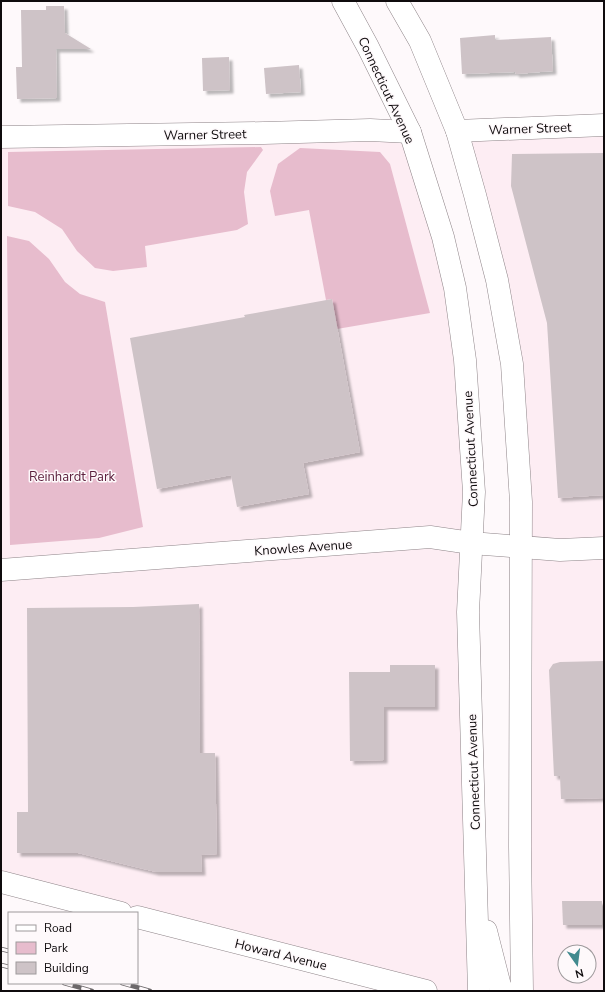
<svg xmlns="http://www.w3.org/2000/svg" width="605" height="992" font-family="'Nunito Sans',sans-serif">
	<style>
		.built { fill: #fdedf3; fill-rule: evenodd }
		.green { fill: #e7bccd }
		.building { fill: #cec3c7; filter: url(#shadow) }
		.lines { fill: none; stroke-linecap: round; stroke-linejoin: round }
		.street-casing { stroke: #8e8488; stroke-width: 23 }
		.secondary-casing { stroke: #8e8488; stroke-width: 23 }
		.primary-casing { stroke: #8e8488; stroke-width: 23 }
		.street { stroke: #fff; stroke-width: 22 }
		.secondary { stroke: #fff; stroke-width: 22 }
		.primary { stroke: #fff; stroke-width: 22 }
		.rail-casing { stroke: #6c686a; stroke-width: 4.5 }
		.rail { stroke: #fef9fb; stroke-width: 3; stroke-dasharray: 9; stroke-linecap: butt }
		.labels { text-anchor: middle; stroke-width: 3; stroke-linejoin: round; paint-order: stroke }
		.street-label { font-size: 13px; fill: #0f0b0d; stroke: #fef9fb }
		.park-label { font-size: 13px; fill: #5d213e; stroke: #fef9fb }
	</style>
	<defs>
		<filter id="shadow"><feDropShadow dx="3.5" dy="3.5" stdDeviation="1" flood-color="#0004"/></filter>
	</defs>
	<rect width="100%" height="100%" fill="#fef9fb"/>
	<!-- built -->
	<g class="built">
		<path d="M604,125V991H522L512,364L457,131ZM565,952H589V976H565Z"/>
		<path d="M410,132L465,360L479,991H426L1,882V137Z"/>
	</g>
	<!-- green -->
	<g class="green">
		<path d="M261,147L263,150L247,172L244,192L248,224L237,230L145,246L147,267L113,271L95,268L77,251L62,229L35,212L8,206V152Z"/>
		<path d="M300,148L380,152L390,164L430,313L337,329L332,299L326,300L309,210L275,216L270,191L278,164Z"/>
		<path d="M7,236L29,241L49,259L65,282L80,294L105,302L143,527L99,538L10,545Z"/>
	</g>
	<!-- building -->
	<g class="building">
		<path d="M46,6H64L65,33L91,49H56L57,98L17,99L16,67H22L21,10H46Z"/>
		<path d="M495,35V40L551,37L553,71L516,74L515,72L462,74L460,38Z"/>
		<path d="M229,57L230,90L203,91L202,58Z"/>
		<path d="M299,65L301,92L266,94L264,68Z"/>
		<path d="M604,153V495L558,498L547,323L511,186L512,154Z"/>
		<path d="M332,299L360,452L303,463L309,494L237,507L231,475L157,489L130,338L245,317L244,315Z"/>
		<path d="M199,604L200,753H215L217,854L201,855L202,872H156L78,853H17V812H28L27,608L133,607Z"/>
		<path d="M604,661V798L561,799L560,776H554L549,670L553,664L560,662Z"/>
		<path d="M390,665H435V707H384V760L350,761L349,672H390Z"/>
		<path d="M562,901H602V925H563Z"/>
	</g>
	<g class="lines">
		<defs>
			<g id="street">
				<path d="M457,131L604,125"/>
				<path d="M1,137L264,133L370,130L410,132"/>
				<path d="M1,570L430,537L471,543"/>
			</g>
			<g id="secondary">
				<path d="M471,543L560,550L604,548"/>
				<path d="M1,882L121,913"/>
				<path d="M137,917L426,991"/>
			</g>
			<g id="primary">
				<path d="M343,1L368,47L410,132L443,237L455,288L465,360L474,492L468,612L479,991"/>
				<path d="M397,1L420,41L457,131L475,195L497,280L512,364L521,502L520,847L522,991"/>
				<path d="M486,931L500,986L503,991"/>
			</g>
		</defs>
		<!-- street casing -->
		<use href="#street" class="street-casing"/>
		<!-- secondary casing -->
		<use href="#secondary" class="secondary-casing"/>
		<!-- primary casing -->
		<use href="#primary" class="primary-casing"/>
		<!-- street -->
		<use href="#street" class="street"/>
		<!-- secondary -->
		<use href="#secondary" class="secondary"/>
		<!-- primary -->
		<use href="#primary" class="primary"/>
		<defs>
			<g id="rail">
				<path d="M1,949L9,951"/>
				<path d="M1,965L9,967"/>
				<path d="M64,983L92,991"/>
				<path d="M122,983L150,991"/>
			</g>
		</defs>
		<!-- rail casing -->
		<use href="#rail" class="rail-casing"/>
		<!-- rail -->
		<use href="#rail" class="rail"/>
	</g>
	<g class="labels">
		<!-- street labels -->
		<g class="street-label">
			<text transform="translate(387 90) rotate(65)" y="5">Connecticut Avenue</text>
			<text transform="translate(530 128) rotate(-2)" y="5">Warner Street</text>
			<text transform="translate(205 134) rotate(-1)" y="5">Warner Street</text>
			<text transform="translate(470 449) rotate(-93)" y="5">Connecticut Avenue</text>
			<text transform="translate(303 547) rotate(-4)" y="5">Knowles Avenue</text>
			<text transform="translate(473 772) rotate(-92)" y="5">Connecticut Avenue</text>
			<text transform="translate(281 954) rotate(14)" y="5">Howard Avenue</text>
		</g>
		<!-- park labels -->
		<g class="park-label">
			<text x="72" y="481">Reinhardt Park</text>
		</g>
	</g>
	<!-- border -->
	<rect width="605" height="992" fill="none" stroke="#0f0b0d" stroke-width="4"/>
	<!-- legend -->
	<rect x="8" y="912" width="130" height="72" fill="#fef9fb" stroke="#9e9a9c"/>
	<rect x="16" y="925" width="20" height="6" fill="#ffffff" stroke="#9e9a9c"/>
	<text x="44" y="932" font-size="12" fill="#0f0b0d">Road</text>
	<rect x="16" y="942" width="20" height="12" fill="#e7bccd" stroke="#9e9a9c"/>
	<text x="44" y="952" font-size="12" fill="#0f0b0d">Park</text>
	<rect x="16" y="962" width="20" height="12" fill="#cec3c7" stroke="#9e9a9c"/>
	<text x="44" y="972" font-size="12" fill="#0f0b0d">Building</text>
	<!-- north arrow -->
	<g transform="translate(577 964) rotate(166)"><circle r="19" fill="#fef9fb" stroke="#9e9a9c"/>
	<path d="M0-3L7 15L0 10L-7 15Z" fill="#428a8f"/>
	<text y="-6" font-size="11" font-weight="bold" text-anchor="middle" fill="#0f0b0d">N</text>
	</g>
</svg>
